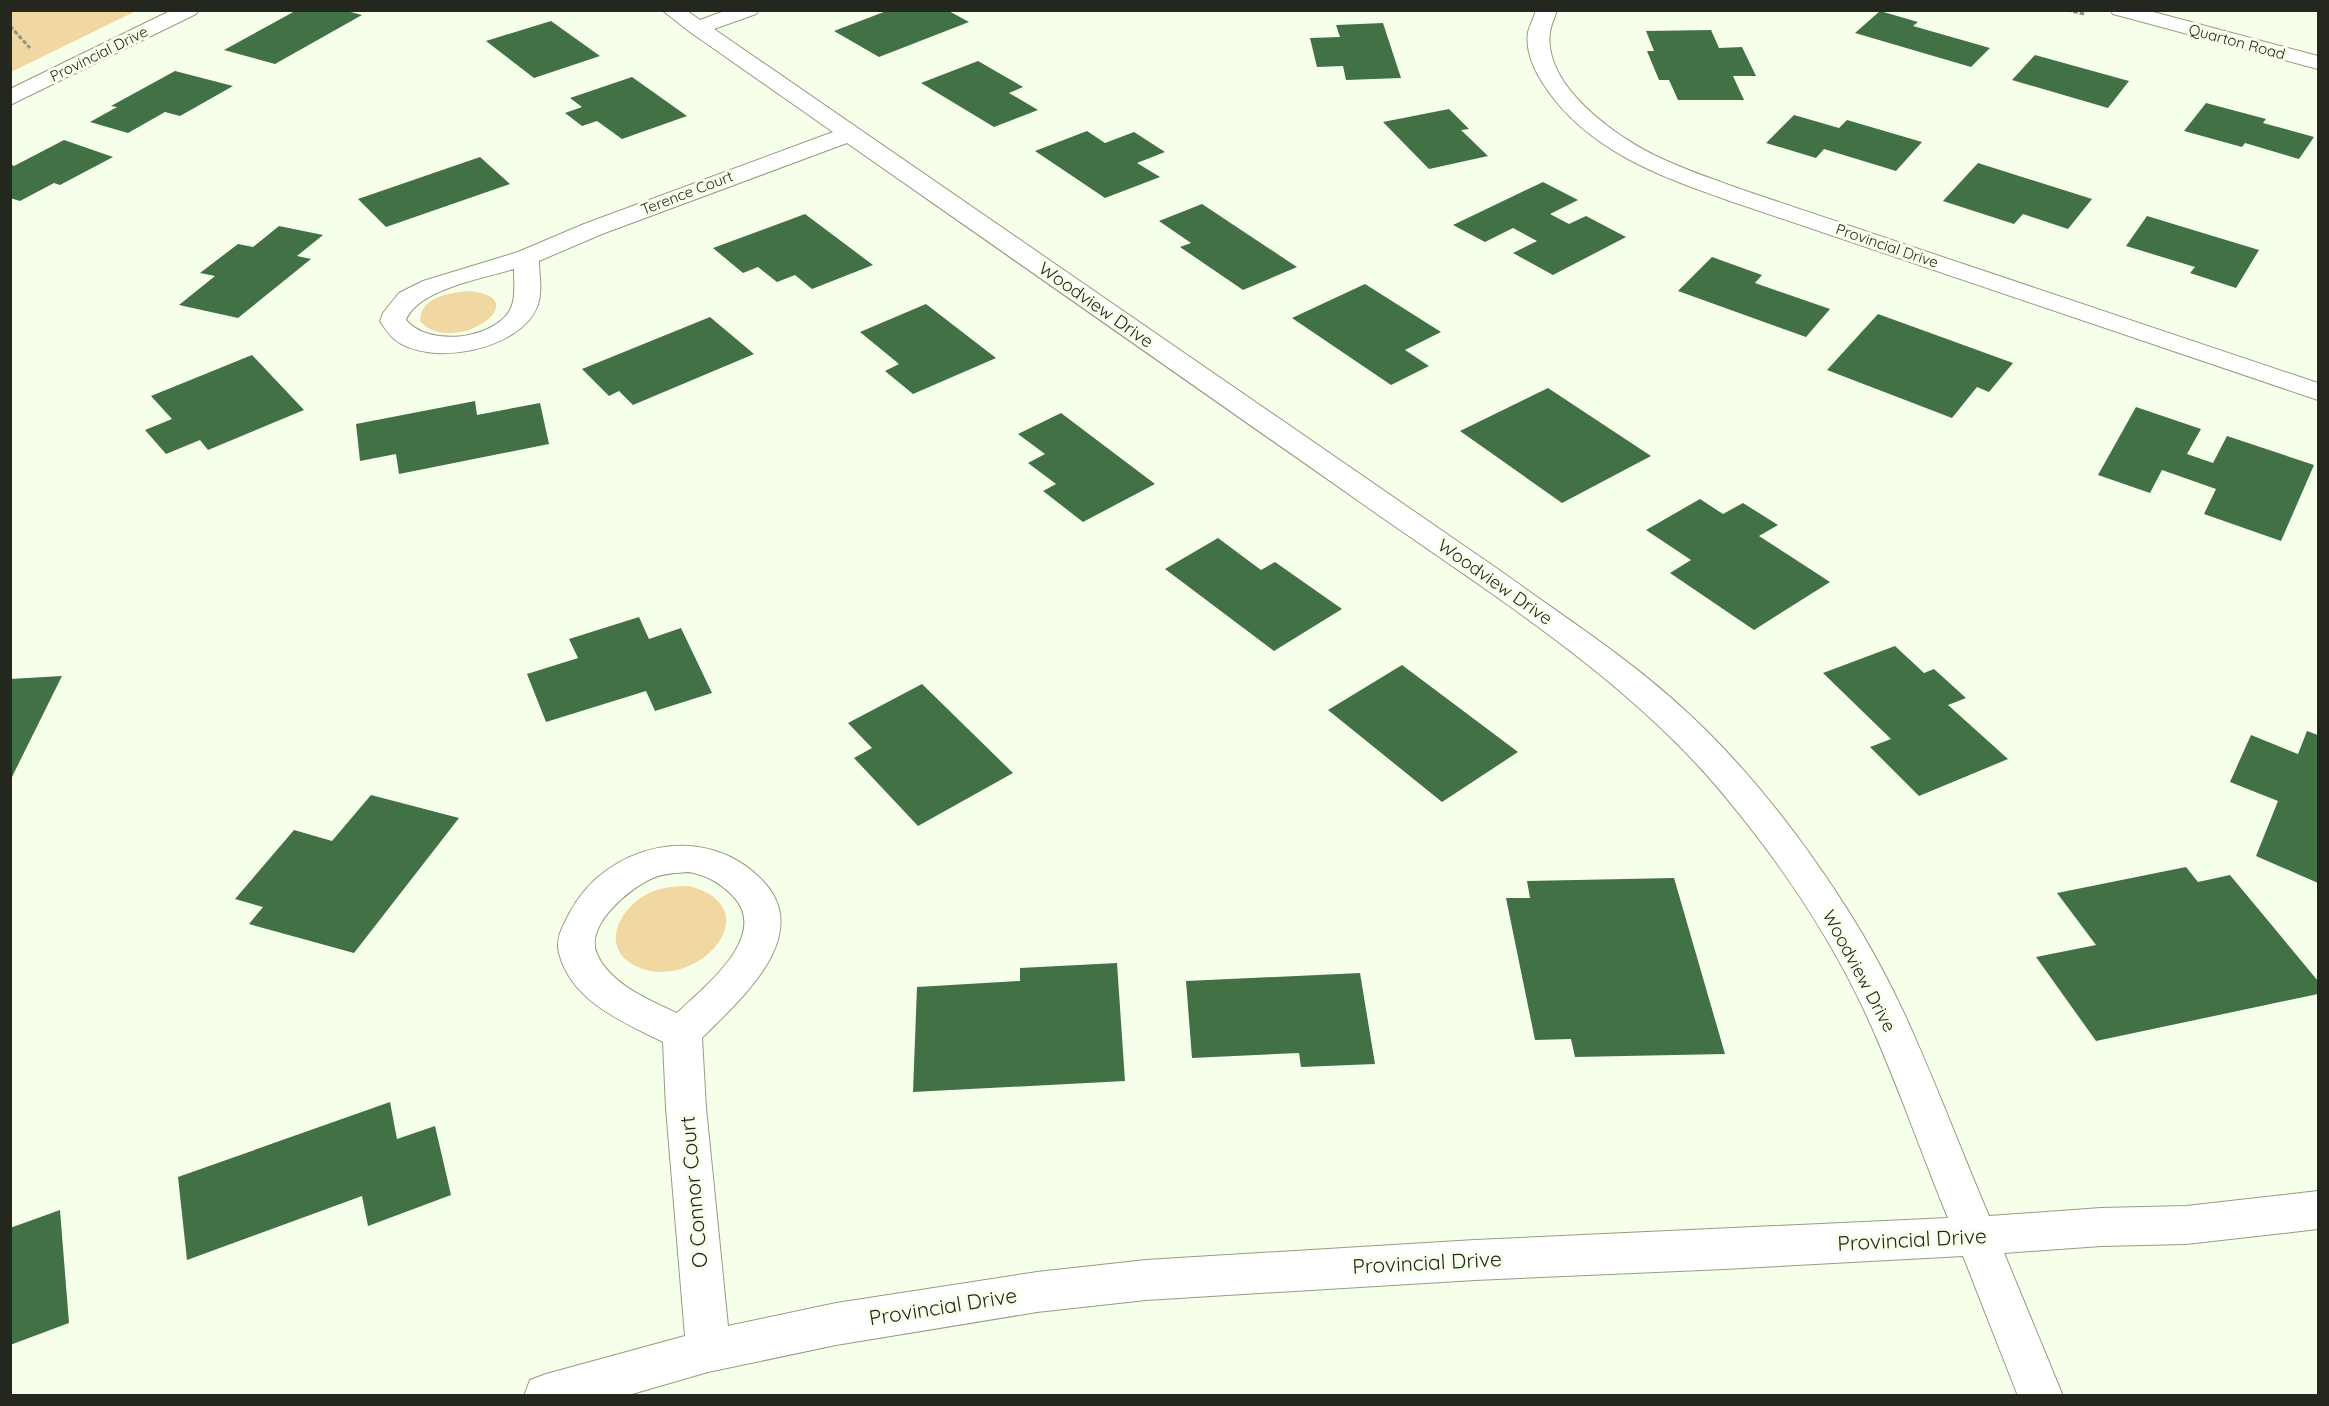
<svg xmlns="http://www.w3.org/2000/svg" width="2329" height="1406" font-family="Quicksand,sans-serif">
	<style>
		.green { fill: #f1d7a2 }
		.building { fill: #437146 }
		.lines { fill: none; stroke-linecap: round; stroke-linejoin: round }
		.street-casing { stroke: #939d85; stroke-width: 2 }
		.secondary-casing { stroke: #939d85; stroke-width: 2 }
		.path { stroke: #8f9586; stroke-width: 3; stroke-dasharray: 4.5 2; stroke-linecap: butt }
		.street { fill: #fff; fill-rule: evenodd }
		.secondary { fill: #fff; fill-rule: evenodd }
		.labels { text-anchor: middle; stroke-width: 6; stroke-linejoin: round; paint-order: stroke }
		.far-street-label { font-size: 15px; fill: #23271e; stroke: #f6ffe9 }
		.street-label { font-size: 18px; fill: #23271e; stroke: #f6ffe9 }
		.near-street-label { font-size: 21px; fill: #23271e; stroke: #f6ffe9 }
	</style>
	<rect width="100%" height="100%" fill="#f6ffe9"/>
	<!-- green -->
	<g class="green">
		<path d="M11,10H136V11L11,72Z"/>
		<path d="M468,291C541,297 453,359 420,321C420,297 449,293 468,291Z"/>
		<path d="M689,886C776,909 691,999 632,964C599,944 622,906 649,893C662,887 675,886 689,886Z"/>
	</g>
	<!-- building -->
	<g class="building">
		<path d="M297,10H343L362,15L275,64L224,50Z"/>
		<path d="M889,10H947L969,22L879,57L834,31Z"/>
		<path d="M1880,11L1918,22L1913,26L1990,48L1971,67L1855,33Z"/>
		<path d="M551,21L600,56L534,78L486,41Z"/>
		<path d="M1383,23L1401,78L1346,80L1343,66L1317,67L1310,38L1340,37L1336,25Z"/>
		<path d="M1711,30L1719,48L1742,47L1756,76H1733L1744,100H1678L1669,80H1659L1647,51H1654L1646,31Z"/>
		<path d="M2035,55L2129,81L2108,108L2012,80Z"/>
		<path d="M978,61L1023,87L1009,93L1038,110L994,127L921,83Z"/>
		<path d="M175,71L233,86L180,116L165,112L128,133L90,122L117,107L111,106Z"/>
		<path d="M632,77L687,116L622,139L597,121L582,126L565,113L582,107L570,98Z"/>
		<path d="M2206,103L2266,119L2263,123L2314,137L2299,159L2245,143L2242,147L2184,131Z"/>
		<path d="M1449,109L1469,129L1461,130L1488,156L1429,169L1383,122Z"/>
		<path d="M1794,115L1839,128L1847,120L1922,142L1896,171L1824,149L1816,158L1766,143Z"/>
		<path d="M1087,131L1105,143L1134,132L1165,152L1137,163L1160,177L1105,198L1035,151Z"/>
		<path d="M64,140L113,157L60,185L54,183L20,201L10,198V164L14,166Z"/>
		<path d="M480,157L510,184L386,227L358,199Z"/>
		<path d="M1978,163L2092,199L2068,229L2023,214L2014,224L1943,201Z"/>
		<path d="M1543,182L1578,200L1550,214L1569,224L1586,216L1626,237L1553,275L1513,253L1537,241L1513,228L1485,242L1453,225Z"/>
		<path d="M1202,204L1297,267L1243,290L1180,247L1191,243L1159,221Z"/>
		<path d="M805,214L873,265L812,289L795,275L777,282L758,267L743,273L713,248Z"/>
		<path d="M2147,216L2259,250L2236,288L2190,273L2195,267L2126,246Z"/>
		<path d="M279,226L323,235L297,256L311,259L238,318L179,305L215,276L200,273L238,244L253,247Z"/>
		<path d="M1712,257L1762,275L1755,283L1830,309L1806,337L1678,291Z"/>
		<path d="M1365,284L1441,332L1405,350L1429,366L1391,385L1292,318Z"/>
		<path d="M926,304L996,358L913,394L885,371L899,364L860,332Z"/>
		<path d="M1878,314L2013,363L1989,392L1977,387L1952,418L1827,370Z"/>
		<path d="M710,317L754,354L633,405L619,391L609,396L582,369Z"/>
		<path d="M252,355L304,410L208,450L200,440L166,454L145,430L172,419L151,396Z"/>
		<path d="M1548,388L1651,456L1562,503L1460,431Z"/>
		<path d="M475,401L477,415L540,403L549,444L399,474L396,454L360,461L356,424Z"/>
		<path d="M2136,407L2201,429L2187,454L2213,463L2227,436L2314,465L2281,541L2204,514L2216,489L2162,470L2150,493L2098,475Z"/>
		<path d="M1061,413L1155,484L1083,522L1043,491L1056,484L1028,463L1045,454L1018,434Z"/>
		<path d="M1700,499L1723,514L1743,503L1778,525L1759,536L1830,582L1754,630L1670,573L1691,560L1646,530Z"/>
		<path d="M1218,538L1261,570L1275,562L1342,609L1274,651L1165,569Z"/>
		<path d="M639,617L649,639L681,628L712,693L655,711L646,691L546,722L527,674L578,658L569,639Z"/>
		<path d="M1895,646L1924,673L1934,669L1966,698L1948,705L2008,759L1919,796L1870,747L1891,739L1823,673Z"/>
		<path d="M1402,665L1518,752L1442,802L1328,710Z"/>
		<path d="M62,676L10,781V679Z"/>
		<path d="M922,684L1013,773L918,826L854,758L872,748L848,723Z"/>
		<path d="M2307,731L2318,735V883L2256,856L2278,801L2230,782L2251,735L2298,754Z"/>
		<path d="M371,795L459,818L354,953L249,924L263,907L235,899L294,830L332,841Z"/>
		<path d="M2186,867L2198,882L2230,875L2318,981V994L2096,1041L2036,957L2096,945L2057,893Z"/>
		<path d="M1674,878L1725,1054L1575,1057L1571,1039L1535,1040L1506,898H1530L1527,881Z"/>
		<path d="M1117,963L1125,1081L913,1092L917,987L1020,981V968Z"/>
		<path d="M1360,973L1375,1064L1301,1067L1299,1053L1192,1058L1186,981Z"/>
		<path d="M390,1102L397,1139L435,1126L451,1195L368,1226L362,1196L187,1260L178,1177Z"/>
		<path d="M60,1210L69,1323L10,1345V1228Z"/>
	</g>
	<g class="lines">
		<defs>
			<g id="street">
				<path d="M172,10H199L196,14L10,105V89Z"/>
				<path d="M662,10H686L700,20L727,10H759L756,14L714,29L1505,574C1567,619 1633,661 1689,714C1771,790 1856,909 1903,1011C1934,1078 1960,1148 1989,1216L2101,1208L2186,1206L2318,1191V1229L2186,1244L2101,1246L2004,1253L2063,1396H2018L1963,1256L1725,1269L1475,1280L1146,1300L1037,1312L836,1345L708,1372L625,1396H524L530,1380L546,1374L685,1336L666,1108L663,1042C623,1022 571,1001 559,953C555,940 563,925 569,914C606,843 704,821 761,879C817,935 739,1000 702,1038L706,1108L728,1326L836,1303L1037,1272L1146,1260L1475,1240L1948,1218C1920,1150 1896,1079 1865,1012C1830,937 1781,864 1728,800C1630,679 1486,591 1360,502C1189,382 1018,262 847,143L602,234L539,261C539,275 543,293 537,307C520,350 429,368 394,339C389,335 384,327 380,321L383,313L399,293L423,281L518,252L584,224L833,132L690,32ZM514,269C514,282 516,299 510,310C493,340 428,347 406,320C418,289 485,278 514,269ZM689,872C708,876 719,882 733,896C771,936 704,987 677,1013C649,1000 610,984 597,954C584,925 631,887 653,878C664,873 677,873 689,872Z"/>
				<path d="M1536,10H1557C1555,17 1551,25 1550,32C1543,85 1613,134 1654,155C1682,169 1713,179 1743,190L2318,383V400L1727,200C1659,176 1588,150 1546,88C1535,72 1525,52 1528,32C1530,25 1534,17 1536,10Z"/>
			</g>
			<path id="secondary" d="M2110,10H2146L2318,56V69L2113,14Z"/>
		</defs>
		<!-- street casing -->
		<use href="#street" class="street-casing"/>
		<!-- secondary casing -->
		<use href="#secondary" class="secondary-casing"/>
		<!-- path -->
		<g class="path">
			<path d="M2067,10L2084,14"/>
			<path d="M10,26L30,48"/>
		</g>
		<!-- street -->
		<use href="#street" class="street"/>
		<!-- secondary -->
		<use href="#secondary" class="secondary"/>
	</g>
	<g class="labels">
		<!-- far-street labels -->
		<g class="far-street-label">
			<text transform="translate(2237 42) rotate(15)" y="5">Quarton Road</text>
			<text transform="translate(99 54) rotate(-26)" y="5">Provincial Drive</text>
			<text transform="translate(687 193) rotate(-21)" y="5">Terence Court</text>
			<text transform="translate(1887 246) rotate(19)" y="5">Provincial Drive</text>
		</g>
		<!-- street labels -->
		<g class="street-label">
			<text transform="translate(1096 305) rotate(35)" y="6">Woodview Drive</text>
			<text transform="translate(1495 582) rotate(35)" y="6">Woodview Drive</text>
			<text transform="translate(1859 971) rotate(62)" y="6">Woodview Drive</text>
		</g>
		<!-- near-street labels -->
		<g class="near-street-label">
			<text transform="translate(694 1192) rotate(-95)" y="7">O Connor Court</text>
			<text transform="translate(1912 1240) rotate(-3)" y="7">Provincial Drive</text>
			<text transform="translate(1427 1263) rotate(-3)" y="7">Provincial Drive</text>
			<text transform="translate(943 1307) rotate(-9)" y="7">Provincial Drive</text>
		</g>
	</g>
	<!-- border -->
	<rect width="2329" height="1406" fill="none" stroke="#23271e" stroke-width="24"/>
</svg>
